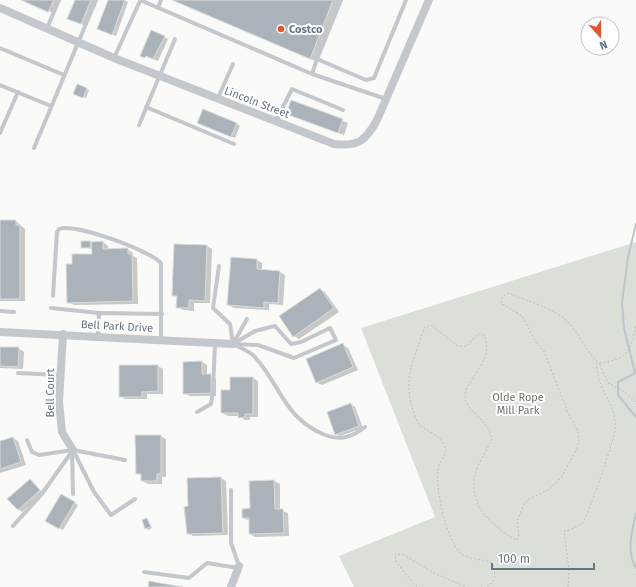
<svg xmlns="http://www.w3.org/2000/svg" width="636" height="587" font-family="'Fira Sans',sans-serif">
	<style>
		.green { fill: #dadfd7 }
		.shadow { fill: #0003 }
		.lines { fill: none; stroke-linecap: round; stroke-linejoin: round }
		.stream { stroke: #bbc7cb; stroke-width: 2 }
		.building { fill: #aab3b9; stroke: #dcdcda }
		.path { stroke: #bbbfc2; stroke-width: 1; stroke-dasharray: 2 2; stroke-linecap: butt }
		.service { stroke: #c3c8cc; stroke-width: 4 }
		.minor { stroke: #c3c8cc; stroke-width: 8 }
		.poi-dot { fill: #e4572e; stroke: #fff; stroke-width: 1.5 }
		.labels { text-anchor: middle; stroke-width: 4; stroke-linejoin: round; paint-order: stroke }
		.poi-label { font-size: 11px; font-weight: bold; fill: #657683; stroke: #fff; text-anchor: start }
		.street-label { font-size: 11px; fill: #657683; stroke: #fff }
		.park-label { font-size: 11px; fill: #687a64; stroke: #fff }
	</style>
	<rect width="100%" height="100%" fill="#fafaf8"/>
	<!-- green -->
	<path class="green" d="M636,242V587H354L339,556L435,517L361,328Z"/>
	<!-- shadow -->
	<g class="shadow">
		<path d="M23,0H56L59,2L53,13Z"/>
		<path d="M76,0H98L86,26L74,21Z"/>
		<path d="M109,0H124L128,2L116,36L98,29Z"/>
		<path d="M174,0H340L315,61Z"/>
		<path d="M152,31L168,39L158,61L144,56Z"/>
		<path d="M86,89L89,90L86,98L76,95Z"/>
		<path d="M292,102L348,123L344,135L288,114Z"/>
		<path d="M202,124H237L240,126L235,138Z"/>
		<path d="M0,221H16L25,229V301H0Z"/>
		<path d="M90,242H103L108,246V250L127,249L133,253V256L137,258L138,304L74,305L68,302L73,265L93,255V249L82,247Z"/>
		<path d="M207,246L212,249L210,303H194V311L183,310L177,307L178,298L173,295Z"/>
		<path d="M232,258L257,260L262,263V270L280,272L285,275L283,305L269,304V310L234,308L228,305Z"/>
		<path d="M320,289L325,292L339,312L299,339L294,336Z"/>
		<path d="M343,345L348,348L358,370L322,385L316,382Z"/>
		<path d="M0,348H18L24,352L23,369L0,368Z"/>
		<path d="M202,362L207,365V375L216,378V396H190L184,393Z"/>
		<path d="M158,366L163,369V394H147V399H125L120,396Z"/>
		<path d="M253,378L258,381V417H250V420H245L239,416H228L222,413Z"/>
		<path d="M351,404L355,407L363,428L340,436L336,434Z"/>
		<path d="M160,436L166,439V477H162V484H148L142,481V476L137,473Z"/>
		<path d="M13,438L18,441L26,465L0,473V442Z"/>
		<path d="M221,478L226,481L228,535L193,536L188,533L189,507Z"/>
		<path d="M30,480L43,493L22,512L18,509Z"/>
		<path d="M274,481L280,484V510L288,513L289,536L255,537L250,534V521L243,518L251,509L250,482Z"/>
		<path d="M61,495L78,505L63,530L46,521Z"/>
		<path d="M147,519L152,528L148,530L146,528Z"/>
	</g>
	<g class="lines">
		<!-- stream -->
		<g class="stream">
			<path d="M636,224L628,257L622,303L624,328L635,373L618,382V395L636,417"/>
			<path d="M636,513C632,531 626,552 636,568"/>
		</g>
	</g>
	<!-- building -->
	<g class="building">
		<path d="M21,0H54L48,12Z"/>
		<path d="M75,0H91L81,24L67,19Z"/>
		<path d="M108,0H125L112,35L97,29Z"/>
		<path d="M172,0H333L310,59Z"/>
		<path d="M151,30L165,36L153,59L146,56L145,58L140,56Z"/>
		<path d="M77,84L87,88L83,98L73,94Z"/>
		<path d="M291,100L343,119L338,133L286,114Z"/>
		<path d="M203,109L237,123L231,137L197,123Z"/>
		<path d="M0,220H16V225H20V299H0Z"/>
		<path d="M81,241H91L90,248H81Z"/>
		<path d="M103,241V249L128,248V254H132L133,301L67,303L66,264H72V254H92L91,242Z"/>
		<path d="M174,244L207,245L205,301L189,300V308H176L177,296H172Z"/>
		<path d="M231,257L257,259V269L280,271L278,303L264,302V308L227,305Z"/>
		<path d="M320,288L334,308L293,337L279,316Z"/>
		<path d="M343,343L353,367L316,383L306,359Z"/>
		<path d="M0,347H19L18,367L0,366Z"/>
		<path d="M202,361V374H211V393L183,394V362Z"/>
		<path d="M119,365H158V391L142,392V397H119Z"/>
		<path d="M230,377H253V414H245V417L238,418V413H221V390H230Z"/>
		<path d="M351,403L359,426L335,435L327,412Z"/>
		<path d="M135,435H161V474H157V481H141V474H136Z"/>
		<path d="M13,437L21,462L0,469V441Z"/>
		<path d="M221,477L223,533L187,534L184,507L188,506L187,478Z"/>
		<path d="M30,479L40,490L18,510L7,499Z"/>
		<path d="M274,480L275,509H283L284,533L249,534V518H242V509L250,508L249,481Z"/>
		<path d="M61,494L75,502L59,529L45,521Z"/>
		<path d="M147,518L151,527L145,529L142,520Z"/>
		<path d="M149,581L183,587H148Z"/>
	</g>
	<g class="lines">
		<!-- path -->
		<g class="path">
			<path d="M636,326C630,353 626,360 599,363L608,383L623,391L636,402"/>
			<path d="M417,587L396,562L395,554L404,555L434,573L466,587"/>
			<path d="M487,587C497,580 496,574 492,563C483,559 472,560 463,555C447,545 435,488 438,470C438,462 447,456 445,447C443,437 429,432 421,426C416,422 415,415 413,410C402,377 415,359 424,328L431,325L458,346H467L478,334L484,335C496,363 465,376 465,398C465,409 488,420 492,438C488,449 481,458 477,469C469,491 477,510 494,524C501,530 508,537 517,540L519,534L517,522L524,504L529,499L550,489L561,478L575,452L579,441L578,432L568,413L544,351L537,344L522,316L501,303L502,297L508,293C528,302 553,307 569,323C580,335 586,352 599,363"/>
			<path d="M568,587L569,570L564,531C571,530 578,527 583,522C588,516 615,438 615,429C617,412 607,400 601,385C598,378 597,370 596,361"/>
		</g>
		<!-- service -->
		<g class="service">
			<path d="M140,0L312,74L386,99"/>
			<path d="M341,0L317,59L366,80L374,78L406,0"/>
			<path d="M158,8L161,0"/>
			<path d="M47,28L59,0"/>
			<path d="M0,48L64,75"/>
			<path d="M114,58L140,1"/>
			<path d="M312,74L317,59"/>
			<path d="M0,85L51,106"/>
			<path d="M218,98L233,64"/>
			<path d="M146,107L234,144"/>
			<path d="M276,121L292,89L343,110"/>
			<path d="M139,125L175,39"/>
			<path d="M0,133L18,92"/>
			<path d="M34,148L96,0"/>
			<path d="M219,266L213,308L230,324L233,344"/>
			<path d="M53,296L57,232L59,229C75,223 149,250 161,263V340"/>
			<path d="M51,308L99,313"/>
			<path d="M0,311L14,312"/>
			<path d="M275,326L291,344L301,342L330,328L336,340L294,358L258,345L233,344L255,331Z"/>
			<path d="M98,336L99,313L162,314"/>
			<path d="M233,344L247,319"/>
			<path d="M235,345C241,348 249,351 254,356C281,385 284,419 325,435C340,441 352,437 365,427"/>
			<path d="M18,373L60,375"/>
			<path d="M197,412L211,404L213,390L215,343"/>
			<path d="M27,440L32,452L39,455L73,450L125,460"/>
			<path d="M72,450L73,494"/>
			<path d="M73,450L94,492L111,515L135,499"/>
			<path d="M231,490V543L239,566"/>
			<path d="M13,526L41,495L73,450"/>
			<path d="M144,572L189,578L207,563L238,568"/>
		</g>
		<!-- minor -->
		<g class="minor">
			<path d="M0,8L114,58L334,144C359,147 366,140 377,120L429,0"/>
			<path d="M0,332L233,344"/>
			<path d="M63,334L59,402L62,432L73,450"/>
			<path d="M231,587L239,566"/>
		</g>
	</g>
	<!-- markers -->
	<circle class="poi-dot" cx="281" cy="29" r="4"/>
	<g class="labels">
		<!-- poi labels -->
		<g class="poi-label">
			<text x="289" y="33">Costco</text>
		</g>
		<!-- street labels -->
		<g class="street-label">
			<text transform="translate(257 102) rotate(21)" y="4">Lincoln Street</text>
			<text transform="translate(117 326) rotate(3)" y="4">Bell Park Drive</text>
			<text transform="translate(50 393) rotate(-90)" y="4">Bell Court</text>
		</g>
		<!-- park labels -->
		<g class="park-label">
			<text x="518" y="401">Olde Rope<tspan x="518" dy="13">Mill Park</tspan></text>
		</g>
	</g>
	<!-- north arrow -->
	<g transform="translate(600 36) rotate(159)"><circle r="19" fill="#ffffff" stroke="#c1c8cd"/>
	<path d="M0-3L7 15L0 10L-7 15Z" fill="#e4572e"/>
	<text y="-6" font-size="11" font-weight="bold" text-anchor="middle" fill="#657683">N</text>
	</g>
	<!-- scale -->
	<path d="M492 563v6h102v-6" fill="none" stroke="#657683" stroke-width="2"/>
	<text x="498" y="563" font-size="12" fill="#657683" stroke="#ffffff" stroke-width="3" paint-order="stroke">100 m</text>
</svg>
